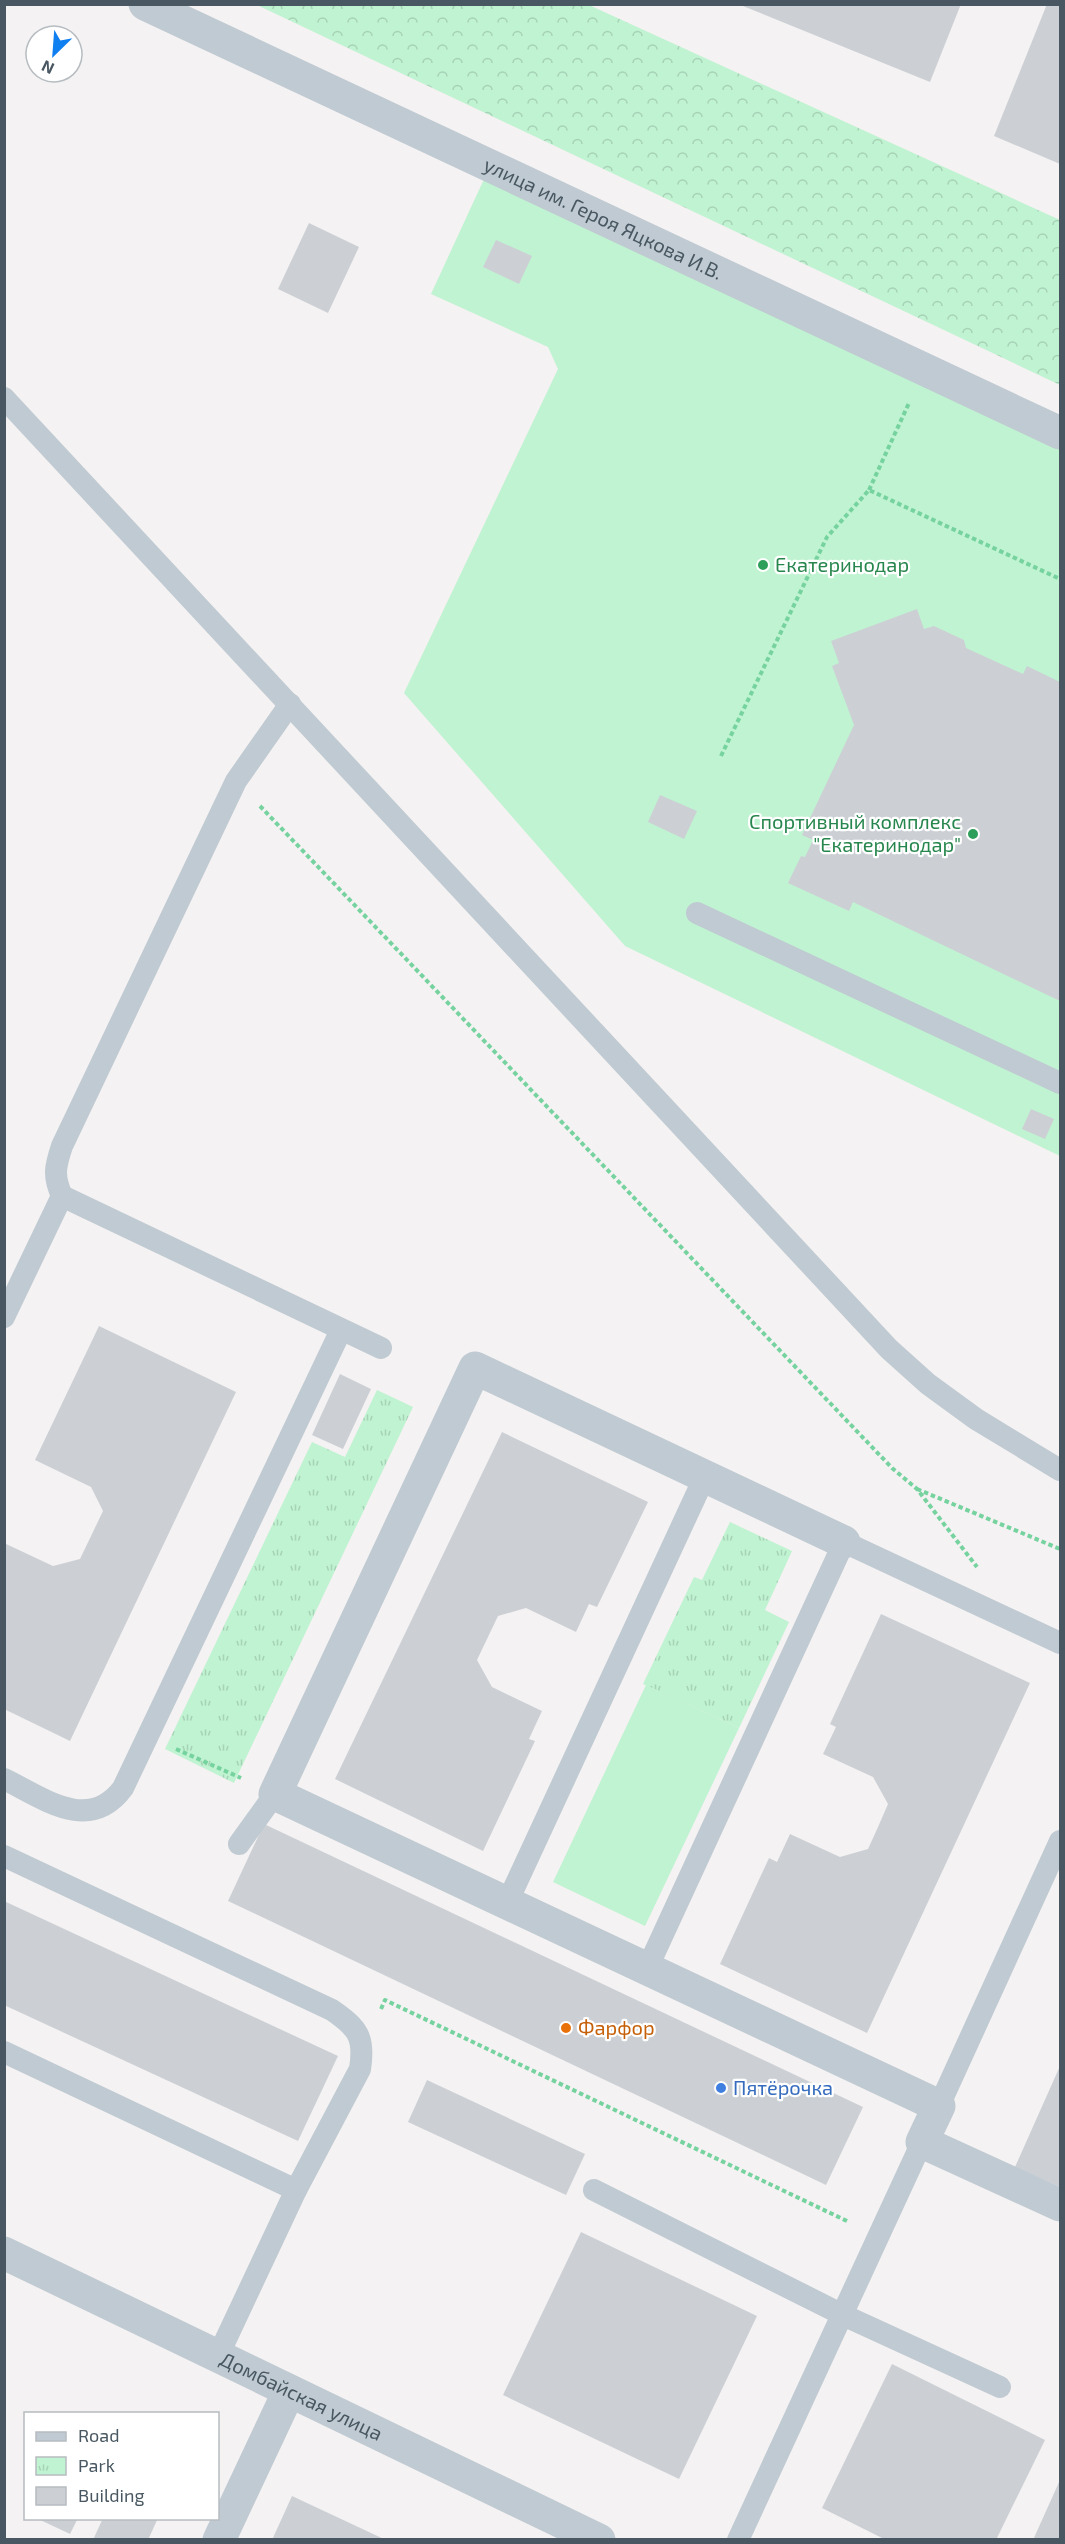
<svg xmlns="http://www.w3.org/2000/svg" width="1065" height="2544" font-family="'Exo 2',sans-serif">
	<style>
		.forest { fill: url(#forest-crowns) }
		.park { fill: url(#park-tufts) }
		.pitch { fill: #c0f3d1 }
		.building { fill: #ccd0d5 }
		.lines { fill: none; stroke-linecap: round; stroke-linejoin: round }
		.path { stroke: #76d39f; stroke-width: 4; stroke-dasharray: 4.5 3; stroke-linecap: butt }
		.service { stroke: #c0cad2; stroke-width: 22 }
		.minor { stroke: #c0cad2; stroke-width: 33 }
		.leisure-dot { fill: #2e9e5b; stroke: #fff; stroke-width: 2 }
		.food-dot { fill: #e8710a; stroke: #fff; stroke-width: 2 }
		.shop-dot { fill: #3f7fe0; stroke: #fff; stroke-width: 2 }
		.labels { text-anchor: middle; stroke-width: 4.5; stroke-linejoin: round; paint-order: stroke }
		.street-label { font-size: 20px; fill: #485761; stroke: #fff }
		.leisure-label { font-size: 20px; fill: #27864d; stroke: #fff; text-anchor: start }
		.food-label { font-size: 20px; fill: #c56008; stroke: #fff; text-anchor: start }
		.shop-label { font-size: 20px; fill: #366cbe; stroke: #fff; text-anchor: start }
	</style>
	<defs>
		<pattern id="forest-crowns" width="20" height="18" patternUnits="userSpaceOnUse" patternTransform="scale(1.5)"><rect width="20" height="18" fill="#c0f3d1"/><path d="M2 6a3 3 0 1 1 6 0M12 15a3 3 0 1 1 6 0" fill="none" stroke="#a6d2b6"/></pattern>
		<pattern id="park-tufts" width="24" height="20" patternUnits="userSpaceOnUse" patternTransform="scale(1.5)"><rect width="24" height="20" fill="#c0f3d1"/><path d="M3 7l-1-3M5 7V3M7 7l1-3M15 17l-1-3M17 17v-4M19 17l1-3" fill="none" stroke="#a6d2b6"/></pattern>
	</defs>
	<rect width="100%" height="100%" fill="#f4f2f2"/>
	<!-- forest -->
	<path class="forest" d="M257,5H589L1060,220V385Z"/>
	<!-- park -->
	<g class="park">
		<path d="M377,1390L413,1407L234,1783L165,1749L312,1442L345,1457Z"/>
		<path d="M730,1522L792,1551L765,1610L789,1622L739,1728L643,1684L694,1577L702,1580Z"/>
	</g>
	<!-- pitch -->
	<g class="pitch">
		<path d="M491,164L1060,438V1156L625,946L404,693L558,369L548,347L431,294Z"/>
		<path d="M646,1685L739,1728L645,1926L553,1882Z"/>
	</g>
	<!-- building -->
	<g class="building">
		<path d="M738,4H961L930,82Z"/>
		<path d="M1047,4H1060V164L994,136Z"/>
		<path d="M309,223L359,247L328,313L278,289Z"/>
		<path d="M496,240L532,256L519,284L483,267Z"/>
		<path d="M917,609L924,629L934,626L964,640L966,648L1023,674L1027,666L1060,682V1001L853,902L849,911L788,883L801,856L805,857L813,840L802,835L854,725L832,666L839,663L831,641Z"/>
		<path d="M660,795L697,811L684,839L648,822Z"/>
		<path d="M1031,1109L1054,1119L1045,1139L1022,1129Z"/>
		<path d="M99,1326L236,1392L70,1741L4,1709V1543L53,1566L80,1559L103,1511L91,1487L35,1460Z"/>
		<path d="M340,1374L371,1389L343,1449L312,1435Z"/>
		<path d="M502,1432L648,1502L597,1607L589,1604L576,1632L526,1608L498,1616L477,1660L492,1687L542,1711L529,1739L535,1741L483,1851L335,1779Z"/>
		<path d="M881,1614L1030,1683L867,2033L720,1964L769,1858L777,1862L790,1834L840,1857L868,1849L878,1827L888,1804L873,1777L823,1754L836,1727L830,1724Z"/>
		<path d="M264,1824L863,2107L826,2185L228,1901Z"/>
		<path d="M4,1901L338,2056L298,2141L4,2005Z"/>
		<path d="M1060,2066V2187L1015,2167Z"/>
		<path d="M427,2080L585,2154L566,2195L408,2122Z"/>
		<path d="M581,2232L757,2316L679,2479L503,2395Z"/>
		<path d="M892,2364L1045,2440L996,2540H886L822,2508Z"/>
		<path d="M1060,2480V2540H1033Z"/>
		<path d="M292,2496L386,2540H272Z"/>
		<path d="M36,2518H78L70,2534Z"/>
		<path d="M103,2518H158L148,2540H93Z"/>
	</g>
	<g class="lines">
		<!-- path -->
		<g class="path">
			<path d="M869,490L909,403"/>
			<path d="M721,756L827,537L869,490L1060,579"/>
			<path d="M260,806L892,1468L917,1489L977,1567"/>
			<path d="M917,1489L1060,1549"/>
			<path d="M176,1749L241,1778"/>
			<path d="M381,2009L385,2000L849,2222"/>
		</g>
		<!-- service -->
		<g class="service">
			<path d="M4,398L889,1349L928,1384L976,1419L1060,1470"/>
			<path d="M290,704L236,781L62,1146C55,1167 53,1176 62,1196L381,1348"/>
			<path d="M697,913L1060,1083"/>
			<path d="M4,1317L62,1196"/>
			<path d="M4,1779C43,1798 89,1834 123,1788L341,1330"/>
			<path d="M239,1844L275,1794"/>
			<path d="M4,1856L332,2010C358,2028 365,2037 360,2069L296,2190L218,2356"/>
			<path d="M507,1903L705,1476"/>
			<path d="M647,1969L844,1542L1060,1643"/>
			<path d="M4,2052L296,2190"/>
			<path d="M939,2106L1060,1841"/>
			<path d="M594,2190L843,2315L1000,2387"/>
			<path d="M738,2540L922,2142"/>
		</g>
		<!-- minor -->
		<g class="minor">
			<path id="s1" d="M145,4L1060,433"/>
			<path d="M844,1542L475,1368L275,1794L939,2106L922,2142L1060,2205"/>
			<path id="s2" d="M4,2253L599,2540"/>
			<path d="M219,2540L289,2391"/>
		</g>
	</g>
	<!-- markers -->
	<g class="leisure-dot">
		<circle cx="763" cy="565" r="6"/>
		<circle cx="973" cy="834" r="6"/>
	</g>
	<circle class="food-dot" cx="566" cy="2028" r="6"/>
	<circle class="shop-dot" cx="721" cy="2088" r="6"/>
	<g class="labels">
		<!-- street labels -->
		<g class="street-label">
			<text dy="7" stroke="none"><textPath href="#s1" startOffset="506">улица им. Героя Яцкова И.В.</textPath></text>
			<text dy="7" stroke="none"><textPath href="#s2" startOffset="330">Домбайская улица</textPath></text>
		</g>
		<!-- leisure labels -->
		<g class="leisure-label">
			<text x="775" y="572">Екатеринодар</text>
			<text x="961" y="829" text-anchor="end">Спортивный комплекс<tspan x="961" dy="23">"Екатеринодар"</tspan></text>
		</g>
		<!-- food labels -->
		<g class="food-label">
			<text x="578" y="2035">Фарфор</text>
		</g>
		<!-- shop labels -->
		<g class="shop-label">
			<text x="733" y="2095">Пятёрочка</text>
		</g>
	</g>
	<!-- border -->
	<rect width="1065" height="2544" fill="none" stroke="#485761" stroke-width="12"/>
	<!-- legend -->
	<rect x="24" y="2412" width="195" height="108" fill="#ffffff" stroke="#b6bcc0" stroke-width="1.5"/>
	<rect x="36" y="2432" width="30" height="9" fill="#c0cad2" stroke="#b6bcc0" stroke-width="1.5"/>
	<text x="78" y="2442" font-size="18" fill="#485761">Road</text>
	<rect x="36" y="2457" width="30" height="18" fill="url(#park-tufts)" stroke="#b6bcc0" stroke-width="1.5"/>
	<text x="78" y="2472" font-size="18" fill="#485761">Park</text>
	<rect x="36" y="2487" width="30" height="18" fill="#ccd0d5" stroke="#b6bcc0" stroke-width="1.5"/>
	<text x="78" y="2502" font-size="18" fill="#485761">Building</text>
	<!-- north arrow -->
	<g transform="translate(54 54) rotate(205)"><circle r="28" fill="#ffffff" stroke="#b6bcc0" stroke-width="1.5"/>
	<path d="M0-4.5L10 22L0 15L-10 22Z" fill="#107ff0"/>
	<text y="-9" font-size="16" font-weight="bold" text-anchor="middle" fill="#485761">N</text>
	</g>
</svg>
